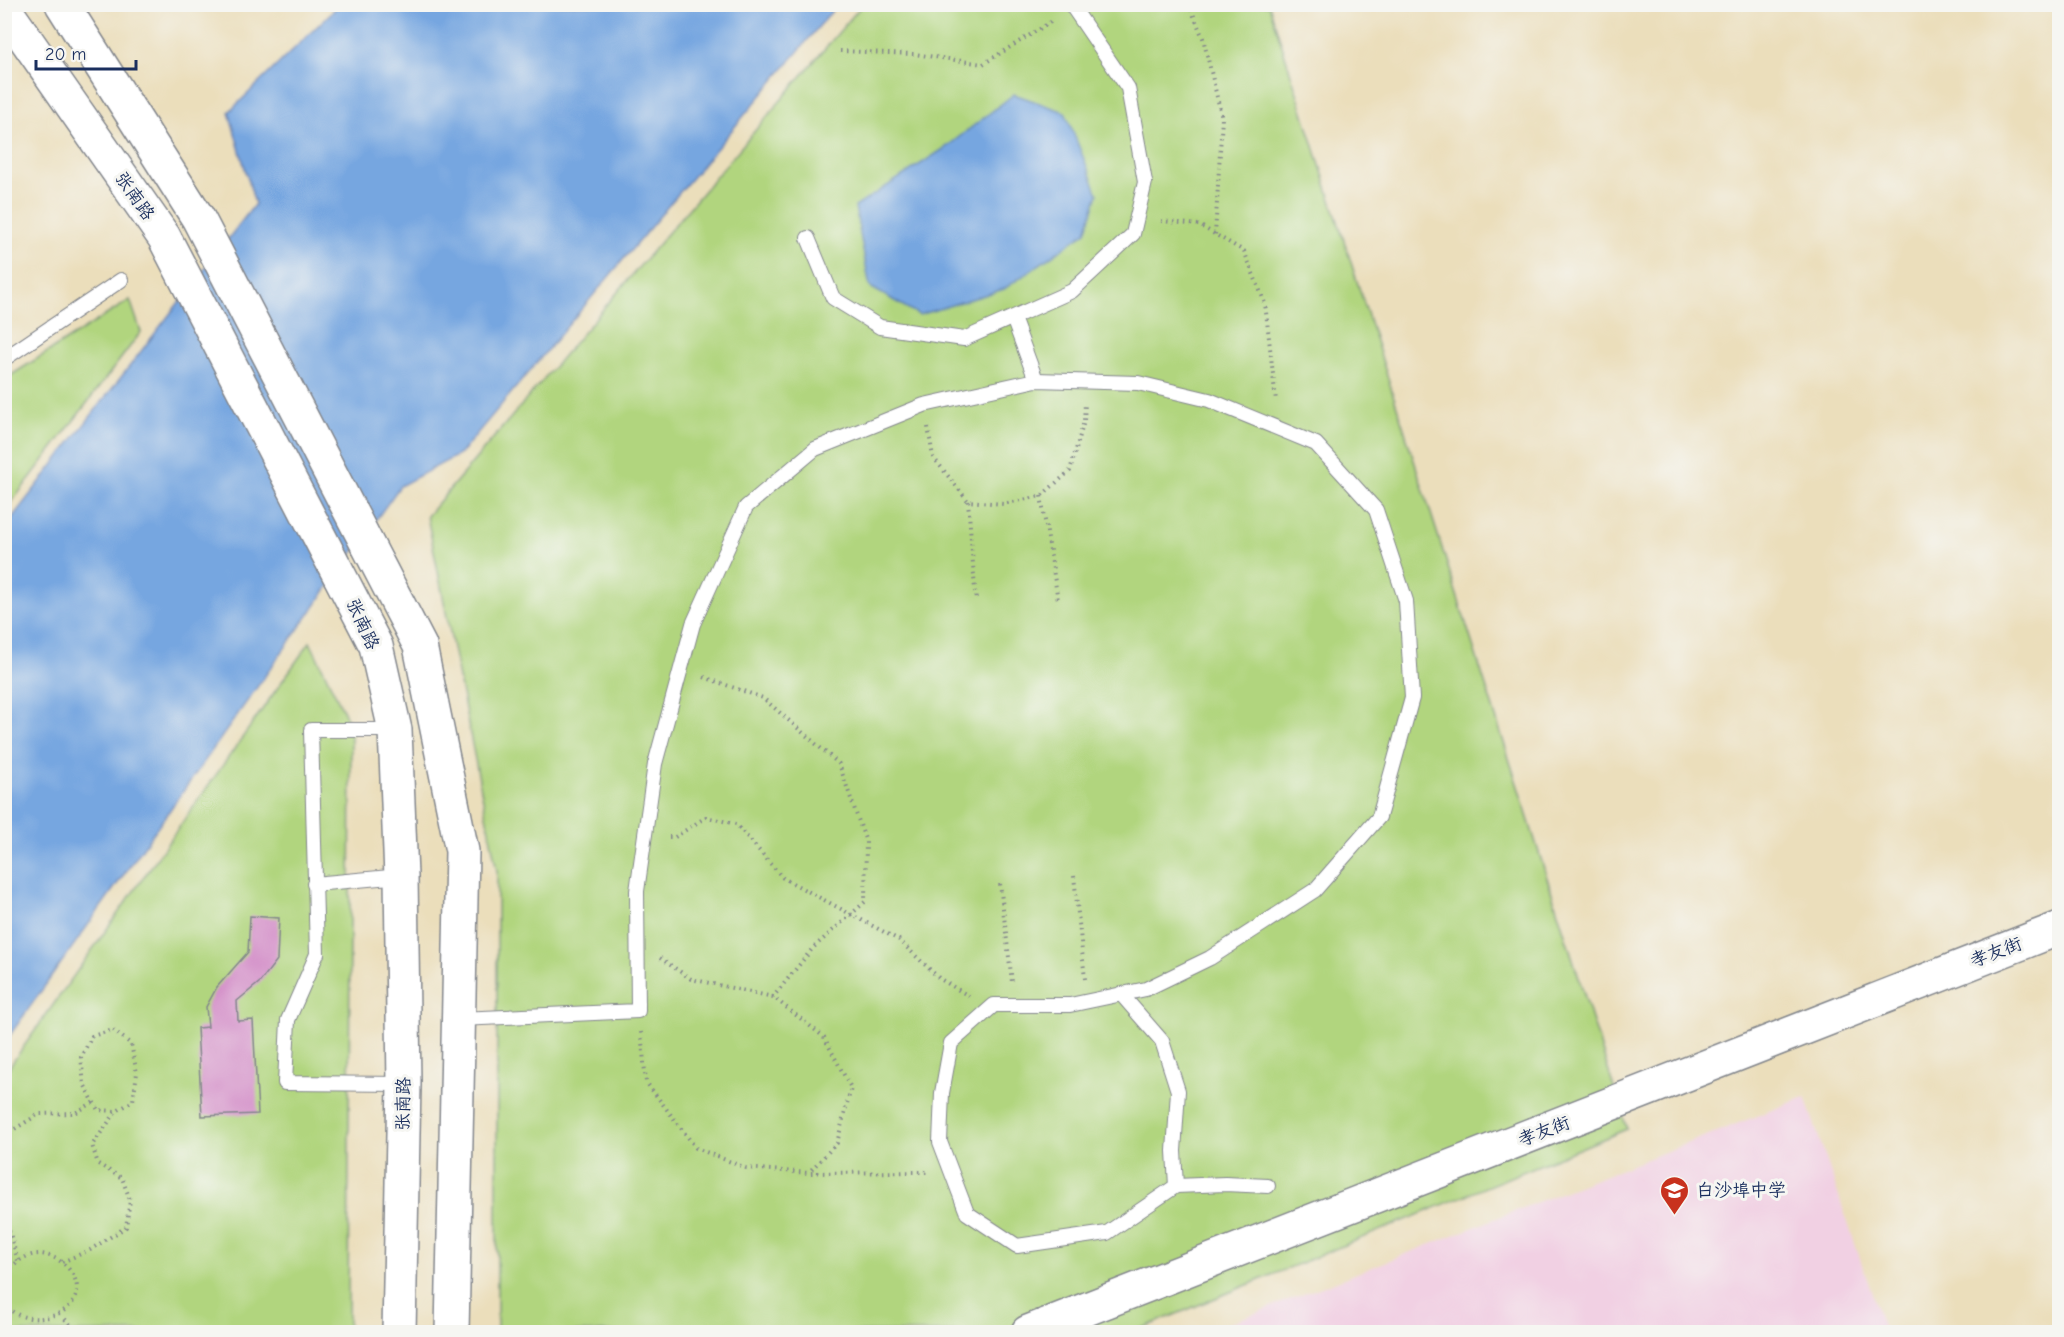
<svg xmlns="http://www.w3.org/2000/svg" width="2064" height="1337" font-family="'Comic Neue','LXGW WenKai TC',sans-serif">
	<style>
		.built { fill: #f1d0e3 }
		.green { fill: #b1d57e; stroke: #66826e; stroke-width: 1.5 }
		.water { fill: #76a6e0; stroke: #486a9f; stroke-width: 1.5 }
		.building { fill: #d491c9 }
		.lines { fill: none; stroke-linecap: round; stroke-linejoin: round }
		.lane-casing { stroke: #83868c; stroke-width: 16 }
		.secondary-casing { stroke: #83868c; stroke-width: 36 }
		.path { stroke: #83868c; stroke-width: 4; stroke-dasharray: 1.5 4.5; stroke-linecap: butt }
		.lane { stroke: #fff; stroke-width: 14 }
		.secondary { stroke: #fff; stroke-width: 33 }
		.labels { text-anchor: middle; stroke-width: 6; stroke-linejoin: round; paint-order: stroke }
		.street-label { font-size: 18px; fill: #1b2f5e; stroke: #f6f6f2 }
		.poi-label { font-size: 18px; fill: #1b2f5e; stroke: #f6f6f2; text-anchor: start }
	</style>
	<rect width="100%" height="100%" fill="#f6f6f2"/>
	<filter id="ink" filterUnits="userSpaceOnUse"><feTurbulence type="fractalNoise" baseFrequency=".0167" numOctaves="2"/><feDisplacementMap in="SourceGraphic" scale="12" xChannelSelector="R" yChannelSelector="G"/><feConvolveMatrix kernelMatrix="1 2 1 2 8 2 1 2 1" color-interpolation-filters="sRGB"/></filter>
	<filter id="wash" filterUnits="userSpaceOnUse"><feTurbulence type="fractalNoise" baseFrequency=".008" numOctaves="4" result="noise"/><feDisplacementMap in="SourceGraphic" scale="24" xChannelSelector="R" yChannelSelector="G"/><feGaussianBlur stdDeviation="1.35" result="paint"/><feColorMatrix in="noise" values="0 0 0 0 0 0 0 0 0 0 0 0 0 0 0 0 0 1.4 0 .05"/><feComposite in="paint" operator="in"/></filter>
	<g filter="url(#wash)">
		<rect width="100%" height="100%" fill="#ebdebb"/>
		<!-- built -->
		<path class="built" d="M1805,1097L1885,1332H1207Z"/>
		<!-- green -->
		<g class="green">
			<path d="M862,5H1269L1627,1129L1133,1332H497V871L427,516Z"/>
			<path d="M130,300L141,332L5,511V379Z"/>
			<path d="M310,642L351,727L348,1332H5V1073Z"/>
		</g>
		<!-- water -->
		<g class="water">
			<path d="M339,5H837L460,454L400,486L5,1042V527L255,204L229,112Z"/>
			<path d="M1014,94L1065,112L1098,194L1086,232L1004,289L919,315L870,287L855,207L945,148Z"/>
		</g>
		<g id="blocks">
			<!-- building -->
			<path class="building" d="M250,916L279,918L277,960L260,982L237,1001L238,1021L253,1020L258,1114L202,1116L197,1028L208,1027L206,1007L217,987L248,952Z"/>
		</g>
	</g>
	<g filter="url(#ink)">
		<use href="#blocks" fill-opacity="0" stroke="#83868c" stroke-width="1.5"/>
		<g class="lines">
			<defs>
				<g id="lane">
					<path d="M808,238L833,298L880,327L964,339L1072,291L1133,234L1145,182L1128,88L1072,6"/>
					<path d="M1013,318L1036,380"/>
					<path d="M4,359L121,280"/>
					<path d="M395,730H311L317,954L288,1020L285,1083L404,1084"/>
					<path d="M314,884L401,876"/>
					<path d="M1121,994L1162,1041L1178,1091L1174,1151L1176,1186"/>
					<path d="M459,1019L638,1011L637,891L655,764L693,624L746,507L815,449L924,405L1036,380L1138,383L1209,400L1316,444L1376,510L1406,601L1412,698L1379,817L1315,890L1210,958L1146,989L1070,1005H994L951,1043L942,1093L940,1142L967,1213L1017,1246L1107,1233L1176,1186L1225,1184L1268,1186"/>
				</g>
				<g id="secondary">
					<path d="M62,4L198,218L420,646L462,851L452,1332"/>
					<path d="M4,8L164,237L376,646L395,730L401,876L404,1084L399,1332"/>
					<path d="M1028,1332L2060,928"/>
				</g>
			</defs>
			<!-- lane casing -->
			<use href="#lane" class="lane-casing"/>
			<!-- secondary casing -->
			<use href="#secondary" class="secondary-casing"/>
			<!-- path -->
			<g class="path">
				<path d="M1189,4L1203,38L1222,118L1215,235"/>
				<path d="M840,51L914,54L983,64L1054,20"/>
				<path d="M1161,221L1199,225L1244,251L1265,303L1276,401"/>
				<path d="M928,427L933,457L968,501L1003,504L1041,496L1070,471L1084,421L1085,403"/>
				<path d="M1041,496L1058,600"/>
				<path d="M968,501L976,602"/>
				<path d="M704,677L763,698L839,764L866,842L865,902L813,948L773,997"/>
				<path d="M669,837H675L706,817L736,824L783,878L899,940L940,979L969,996"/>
				<path d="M1074,876L1085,979"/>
				<path d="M1000,884L1012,982"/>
				<path d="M660,958L691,979L773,997L824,1037L851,1088L837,1143L809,1172"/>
				<path d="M113,1030L131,1044L137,1073L133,1101L117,1111L98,1110L84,1084L81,1057L92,1036Z"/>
				<path d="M641,1032L646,1082L696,1148L746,1168L809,1173L927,1172"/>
				<path d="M4,1126L13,1130L39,1114L75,1113L94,1102"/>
				<path d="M4,1213L18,1261"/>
				<path d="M62,1262L90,1250L126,1227L130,1200L122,1178L98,1164L92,1145L116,1112"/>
				<path d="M4,1278C12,1264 24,1254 40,1254C51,1255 61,1260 68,1268C102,1308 31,1337 4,1304"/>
				<path d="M65,1319L77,1332"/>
				<path d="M15,1332L22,1324"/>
			</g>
			<!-- lane -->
			<use href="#lane" class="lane"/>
			<!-- secondary -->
			<use href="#secondary" class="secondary"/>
		</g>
	</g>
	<!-- icons -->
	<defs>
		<symbol id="school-pin" viewBox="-11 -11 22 30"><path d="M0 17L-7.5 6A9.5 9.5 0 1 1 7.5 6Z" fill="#c8321e" stroke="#f6f6f2"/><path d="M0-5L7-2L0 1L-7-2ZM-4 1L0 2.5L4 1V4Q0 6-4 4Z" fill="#fff"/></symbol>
	</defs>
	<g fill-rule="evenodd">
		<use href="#school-pin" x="1658" y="1174" width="33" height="45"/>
	</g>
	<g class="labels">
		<!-- street labels -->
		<g class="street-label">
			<text transform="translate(135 196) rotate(55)" y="6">张南路</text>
			<text transform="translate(363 624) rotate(65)" y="6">张南路</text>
			<text transform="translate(1996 952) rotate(-21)" y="6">孝友街</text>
			<text transform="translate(403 1104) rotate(-89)" y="6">张南路</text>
			<text transform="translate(1544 1131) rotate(-21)" y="6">孝友街</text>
		</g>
		<!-- poi labels -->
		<g class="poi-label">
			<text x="1696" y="1196">白沙埠中学</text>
		</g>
	</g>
	<!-- margin -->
	<rect width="2064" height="1337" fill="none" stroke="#f6f6f2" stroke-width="24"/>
	<!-- scale -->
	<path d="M36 60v9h100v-9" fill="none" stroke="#1b2f5e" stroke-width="3"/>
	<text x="45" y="60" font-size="18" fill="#1b2f5e" stroke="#f6f6f2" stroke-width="4.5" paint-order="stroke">20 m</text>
</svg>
